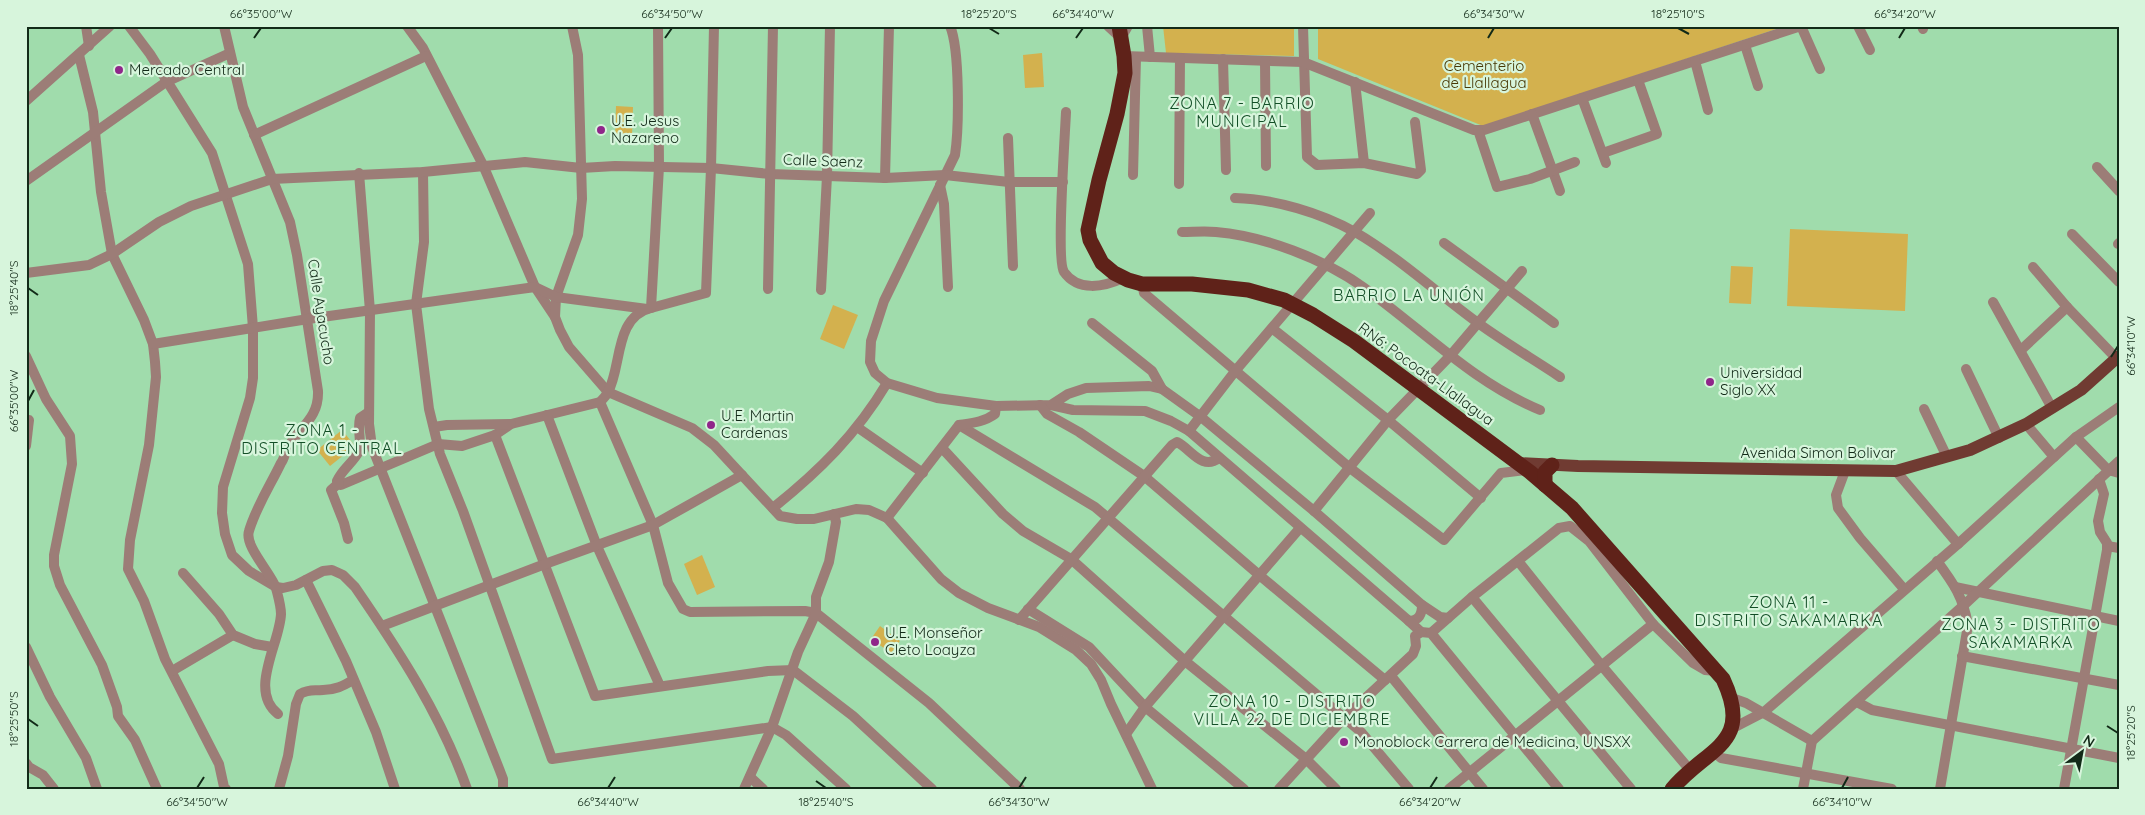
<svg xmlns="http://www.w3.org/2000/svg" width="2145" height="815" font-family="Quicksand,sans-serif">
	<style>
		.green { fill: #d3b14e }
		.lines { fill: none; stroke-linecap: round; stroke-linejoin: round }
		.minor { stroke: #9c7d77; stroke-width: 10 }
		.major { stroke: #703b32; stroke-width: 12 }
		.highway { stroke: #5f2219; stroke-width: 15 }
		.ticks { fill: none; stroke: #122a18; stroke-width: 2 }
		.poi-dot { fill: #90268a; stroke: #d7f5dc; stroke-width: 2 }
		.labels { text-anchor: middle; stroke-width: 4.5; stroke-linejoin: round; paint-order: stroke }
		.park-label { font-size: 15px; fill: #473805; stroke: #d7f5dc }
		.poi-label { font-size: 15px; fill: #122a18; stroke: #d7f5dc; text-anchor: start }
		.street-label { font-size: 15px; fill: #122a18; stroke: #d7f5dc }
		.neighbourhood-label { font-size: 16px; letter-spacing: 1px; fill: #134f27; stroke: #d7f5dc }
		.neatline { fill: none; stroke: #122a18; stroke-width: 2 }
		.ticks-label { font-size: 12px; text-anchor: middle; fill: #122a18 }
	</style>
	<rect width="100%" height="100%" fill="#a0dcac"/>
	<!-- green -->
	<g class="green">
		<path d="M1163,26H1294V56L1166,53Z"/>
		<path d="M1318,26H1785L1483,126L1318,59Z"/>
		<path d="M1042,53L1044,87L1025,88L1023,55Z"/>
		<path d="M616,106L633,107L632,137H615Z"/>
		<path d="M1790,229L1908,234L1905,311L1787,306Z"/>
		<path d="M1731,266L1753,267L1751,304L1729,303Z"/>
		<path d="M833,305L858,315L844,349L820,339Z"/>
		<path d="M342,430L355,446L330,466L317,450Z"/>
		<path d="M702,555L715,587L697,595L684,564Z"/>
		<path d="M880,626L900,641L891,653L871,639Z"/>
	</g>
	<g class="lines">
		<!-- minor -->
		<g class="minor">
			<path d="M86,26L89,46"/>
			<path d="M129,26L150,54L212,153L248,264L253,328V378L250,398L223,487L222,513L225,534L232,555L249,571L276,587L283,588L296,585L323,571L332,570L343,575L355,587C399,651 441,715 467,789"/>
			<path d="M224,26L243,107L290,222L297,255L318,391C319,419 299,427 287,449C285,453 284,459 281,463C270,486 256,507 249,531C244,546 271,573 276,588C278,596 281,606 281,614C280,643 248,691 278,714"/>
			<path d="M407,26L423,48L483,165L535,287L555,317"/>
			<path d="M572,26L578,55L582,199L578,235L556,297L555,317L560,330L569,347L608,392L692,428L714,445L780,516L797,519H814L856,509L869,510L887,518L941,579L959,593L988,608L1039,627L1076,650L1091,664L1101,680L1111,704L1152,789"/>
			<path d="M950,26C960,49 959,129 955,155L884,301L871,341L870,362L875,373L887,383L937,398L996,406L1051,405L1073,410L1145,411L1171,421L1189,431L1409,621C1419,621 1422,614 1422,605L1314,511L1201,417L1162,389L1149,386L1086,388L1068,394L1051,405"/>
			<path d="M1108,26L1121,38L1128,26"/>
			<path d="M1147,26L1150,57"/>
			<path d="M1303,26L1307,157L1317,165L1364,163L1417,174L1421,170L1415,122"/>
			<path d="M1858,26L1870,50"/>
			<path d="M1922,26L1923,29"/>
			<path d="M1745,45L1758,86"/>
			<path d="M79,55L93,112L101,192L112,254L144,320L153,344L155,362L156,377L149,445L130,540L128,569L144,601L165,659L219,764L224,787L226,789"/>
			<path d="M1124,56L1303,62L1474,130H1484L1801,26L1820,69"/>
			<path d="M1223,59L1226,170"/>
			<path d="M1265,61L1266,166"/>
			<path d="M1695,61L1708,110"/>
			<path d="M1355,82L1364,163"/>
			<path d="M1582,98L1606,163"/>
			<path d="M26,101L110,26"/>
			<path d="M1066,112C1065,136 1056,260 1064,272C1078,292 1104,287 1123,278"/>
			<path d="M1532,114L1560,191"/>
			<path d="M1478,130L1497,187L1530,179L1575,162"/>
			<path d="M254,135L426,56"/>
			<path d="M1008,138L1013,266"/>
			<path d="M1603,153L1657,134L1638,80"/>
			<path d="M2097,167L2119,191"/>
			<path d="M423,172L424,242L416,304L429,409L440,454L463,511L552,759L772,727L786,735L846,789"/>
			<path d="M359,173L370,311L369,424L372,447L500,771L503,779V789"/>
			<path d="M1133,175L1136,57"/>
			<path d="M885,178L889,26"/>
			<path d="M26,181L166,82L230,53"/>
			<path d="M1179,184L1180,58"/>
			<path d="M940,185L944,204L948,287"/>
			<path d="M1235,198C1275,199 1321,213 1355,232C1398,257 1437,293 1478,323C1504,342 1533,359 1560,377"/>
			<path d="M1182,232C1193,232 1205,231 1216,232C1264,236 1324,259 1363,287C1422,329 1472,382 1540,410"/>
			<path d="M2072,234L2119,282"/>
			<path d="M1444,243L1554,323"/>
			<path d="M2118,244L2119,243"/>
			<path d="M2033,267L2067,307L2116,358"/>
			<path d="M26,273L89,265L112,254L159,222L191,206L272,179L423,172L525,162L581,168L615,166L711,168L770,174L885,178L945,175L1009,182H1063"/>
			<path d="M1142,284L1144,293L1350,468L1444,540L1501,473L1526,470"/>
			<path d="M768,289L773,26"/>
			<path d="M821,290L827,176L830,26"/>
			<path d="M1993,302L2052,408"/>
			<path d="M651,308L706,293L711,168L714,26"/>
			<path d="M1092,323L1152,371L1162,389"/>
			<path d="M1273,329L1388,420L1481,498"/>
			<path d="M153,344L308,319L535,287L556,297L647,309"/>
			<path d="M2021,350L2067,307"/>
			<path d="M26,356L46,399L70,436L72,464L54,555V566L60,585L102,665L117,707L118,716L135,740L157,789"/>
			<path d="M1966,369L1999,438"/>
			<path d="M600,402L653,525L668,583L683,609L690,612L805,611L816,613L929,703L1020,789"/>
			<path d="M1040,405L1047,414L1079,432L1144,476L1258,574L1385,680"/>
			<path d="M1924,409L1947,457"/>
			<path d="M369,412L360,418C357,429 362,442 359,451C354,462 342,469 337,481L341,485L438,444L462,446L495,435L511,424L600,402C603,399 606,396 608,392C622,367 614,317 651,308L659,167L658,26"/>
			<path d="M547,415L597,546L660,686"/>
			<path d="M2026,424L2054,457"/>
			<path d="M959,425L1095,507L1361,732L1409,789"/>
			<path d="M434,427L447,425L511,424"/>
			<path d="M857,427L923,473"/>
			<path d="M1189,431L1236,370L1370,213"/>
			<path d="M495,435L595,696L768,671L793,670L853,716L932,789"/>
			<path d="M2076,437L2108,470L2119,473"/>
			<path d="M26,446L29,420"/>
			<path d="M942,448L1003,514L1023,531L1071,559L1185,661L1306,759L1336,789"/>
			<path d="M1845,471L1836,495L1838,508L1860,538L1904,589"/>
			<path d="M1896,471L1958,544"/>
			<path d="M339,483L331,490L344,523L348,539"/>
			<path d="M773,508C819,471 856,435 887,383"/>
			<path d="M1314,511L1388,420L1450,356L1522,271"/>
			<path d="M887,518L959,425C972,423 984,422 995,414L996,406"/>
			<path d="M2107,546L2119,548"/>
			<path d="M1518,561L1602,666L1690,770"/>
			<path d="M1937,561C1954,584 1963,597 1968,625L1940,789"/>
			<path d="M183,573L219,614L233,635L255,644L272,647"/>
			<path d="M306,580L346,661L376,732L395,789"/>
			<path d="M1955,587L2119,621"/>
			<path d="M1472,597L1631,789"/>
			<path d="M1422,605L1440,617L1448,618"/>
			<path d="M1028,609L1089,647L1145,707L1244,789"/>
			<path d="M1019,620L1172,445L1177,442C1191,449 1202,471 1219,458"/>
			<path d="M1409,621L1421,632L1431,633L1559,789"/>
			<path d="M382,626L545,564L653,525L742,475"/>
			<path d="M1431,633L1472,597L1559,528L1570,526L1589,541L1653,624L1693,663L1705,670L1717,671"/>
			<path d="M26,647L50,697L86,758L97,789"/>
			<path d="M1962,656L2119,685"/>
			<path d="M172,671L233,635"/>
			<path d="M1391,676L1483,789"/>
			<path d="M1732,698L1746,703L1812,741"/>
			<path d="M1857,702L1872,710L2119,758"/>
			<path d="M1733,728L1764,712L1958,544L2076,437L2119,407"/>
			<path d="M1126,734L1145,707L1300,528"/>
			<path d="M1714,752L1721,758L1892,789"/>
			<path d="M26,763L29,767L43,775L54,789"/>
			<path d="M750,777L763,789"/>
			<path d="M279,789L288,756L296,704L300,694C309,689 313,691 323,690C335,690 343,686 353,680"/>
			<path d="M744,789L772,727L798,652L816,613V597L829,562L836,522L834,514"/>
			<path d="M1279,789L1344,718L1413,654L1416,646L1415,636L1421,632"/>
			<path d="M1449,789L1653,624"/>
			<path d="M1803,789L1812,741L1964,605L2119,461"/>
			<path d="M2064,789L2107,550V543L2100,532L2098,521L2104,494L2099,479"/>
		</g>
		<!-- major -->
		<path class="major" d="M1517,463L1578,466L1896,471L1970,450L2026,424L2081,390L2119,356"/>
		<!-- highway -->
		<g class="highway">
			<path d="M1119,26L1124,56L1125,73L1117,114L1099,180L1088,230L1090,240L1102,263L1114,273L1128,280L1142,284H1192L1248,290L1284,300L1313,315L1354,341L1530,472L1572,508L1723,679C1754,745 1707,747 1672,789"/>
			<path d="M1545,485V472L1552,465"/>
		</g>
	</g>
	<!-- ticks -->
	<path class="ticks" d="M989,28L999,34M1678,28L1689,34M254,38L261,28M665,38L672,28M1076,38L1083,28M1488,38L1494,28M1899,38L1905,28M28,288L38,295M2111,357L2118,346M28,401L34,390M28,719L38,726M2107,726L2118,733M816,781L826,788M197,788L204,777M608,788L615,777M1019,788L1026,777M1430,788L1437,777M1842,788L1848,777"/>
	<!-- markers -->
	<g class="poi-dot">
		<circle cx="119" cy="70" r="5"/>
		<circle cx="601" cy="130" r="5"/>
		<circle cx="1710" cy="382" r="5"/>
		<circle cx="711" cy="425" r="5"/>
		<circle cx="875" cy="642" r="5"/>
		<circle cx="1344" cy="742" r="5"/>
	</g>
	<g class="labels">
		<!-- park labels -->
		<g class="park-label">
			<text x="1484" y="71">Cementerio<tspan x="1484" dy="17">de Llallagua</tspan></text>
		</g>
		<!-- poi labels -->
		<g class="poi-label">
			<text x="129" y="75">Mercado Central</text>
			<text x="611" y="126">U.E. Jesus<tspan x="611" dy="17">Nazareno</tspan></text>
			<text x="1720" y="378">Universidad<tspan x="1720" dy="17">Siglo XX</tspan></text>
			<text x="721" y="421">U.E. Martin<tspan x="721" dy="17">Cardenas</tspan></text>
			<text x="885" y="638">U.E. Monseñor<tspan x="885" dy="17">Cleto Loayza</tspan></text>
			<text x="1354" y="747">Monoblock Carrera de Medicina, UNSXX</text>
		</g>
		<!-- street labels -->
		<g class="street-label">
			<text transform="translate(823 161) rotate(2)" y="5">Calle Saenz</text>
			<text transform="translate(321 312) rotate(81)" y="5">Calle Ayacucho</text>
			<text transform="translate(1426 374) rotate(36)" y="5">RN6: Pocoata-Llallagua</text>
			<text x="1818" y="458">Avenida Simon Bolivar</text>
		</g>
		<!-- neighbourhood labels -->
		<g class="neighbourhood-label">
			<text x="1242" y="109">ZONA 7 - BARRIO<tspan x="1242" dy="18">MUNICIPAL</tspan></text>
			<text x="1409" y="301">BARRIO LA UNIÓN</text>
			<text x="322" y="436">ZONA 1 -<tspan x="322" dy="18">DISTRITO CENTRAL</tspan></text>
			<text x="1789" y="608">ZONA 11 -<tspan x="1789" dy="18">DISTRITO SAKAMARKA</tspan></text>
			<text x="2021" y="630">ZONA 3 - DISTRITO<tspan x="2021" dy="18">SAKAMARKA</tspan></text>
			<text x="1292" y="707">ZONA 10 - DISTRITO<tspan x="1292" dy="18">VILLA 22 DE DICIEMBRE</tspan></text>
		</g>
	</g>
	<!-- border -->
	<rect width="2145" height="815" fill="none" stroke="#d7f5dc" stroke-width="55"/>
	<!-- north arrow -->
	<g transform="translate(2082 752) rotate(32)" stroke="#d7f5dc" stroke-width="4" paint-order="stroke">
	<path d="M0-4L9 19L0 12L-9 19Z" fill="#122a18"/>
	<text y="-8" font-size="14" font-weight="bold" text-anchor="middle" fill="#122a18">N</text>
	</g>
	<rect x="28" y="28" width="2090" height="760" class="neatline"/>
	<g class="ticks-label">
		<text x="261" y="18">66°35'00"W</text>
		<text x="672" y="18">66°34'50"W</text>
		<text x="989" y="18">18°25'20"S</text>
		<text x="1083" y="18">66°34'40"W</text>
		<text x="1494" y="18">66°34'30"W</text>
		<text x="1678" y="18">18°25'10"S</text>
		<text x="1905" y="18">66°34'20"W</text>
		<text transform="translate(14 288) rotate(-90)" y="4">18°25'40"S</text>
		<text transform="translate(2131 346) rotate(-90)" y="4">66°34'10"W</text>
		<text transform="translate(14 401) rotate(-90)" y="4">66°35'00"W</text>
		<text transform="translate(14 719) rotate(-90)" y="4">18°25'50"S</text>
		<text transform="translate(2131 733) rotate(-90)" y="4">18°25'20"S</text>
		<text x="197" y="806">66°34'50"W</text>
		<text x="608" y="806">66°34'40"W</text>
		<text x="826" y="806">18°25'40"S</text>
		<text x="1019" y="806">66°34'30"W</text>
		<text x="1430" y="806">66°34'20"W</text>
		<text x="1842" y="806">66°34'10"W</text>
	</g>
</svg>
